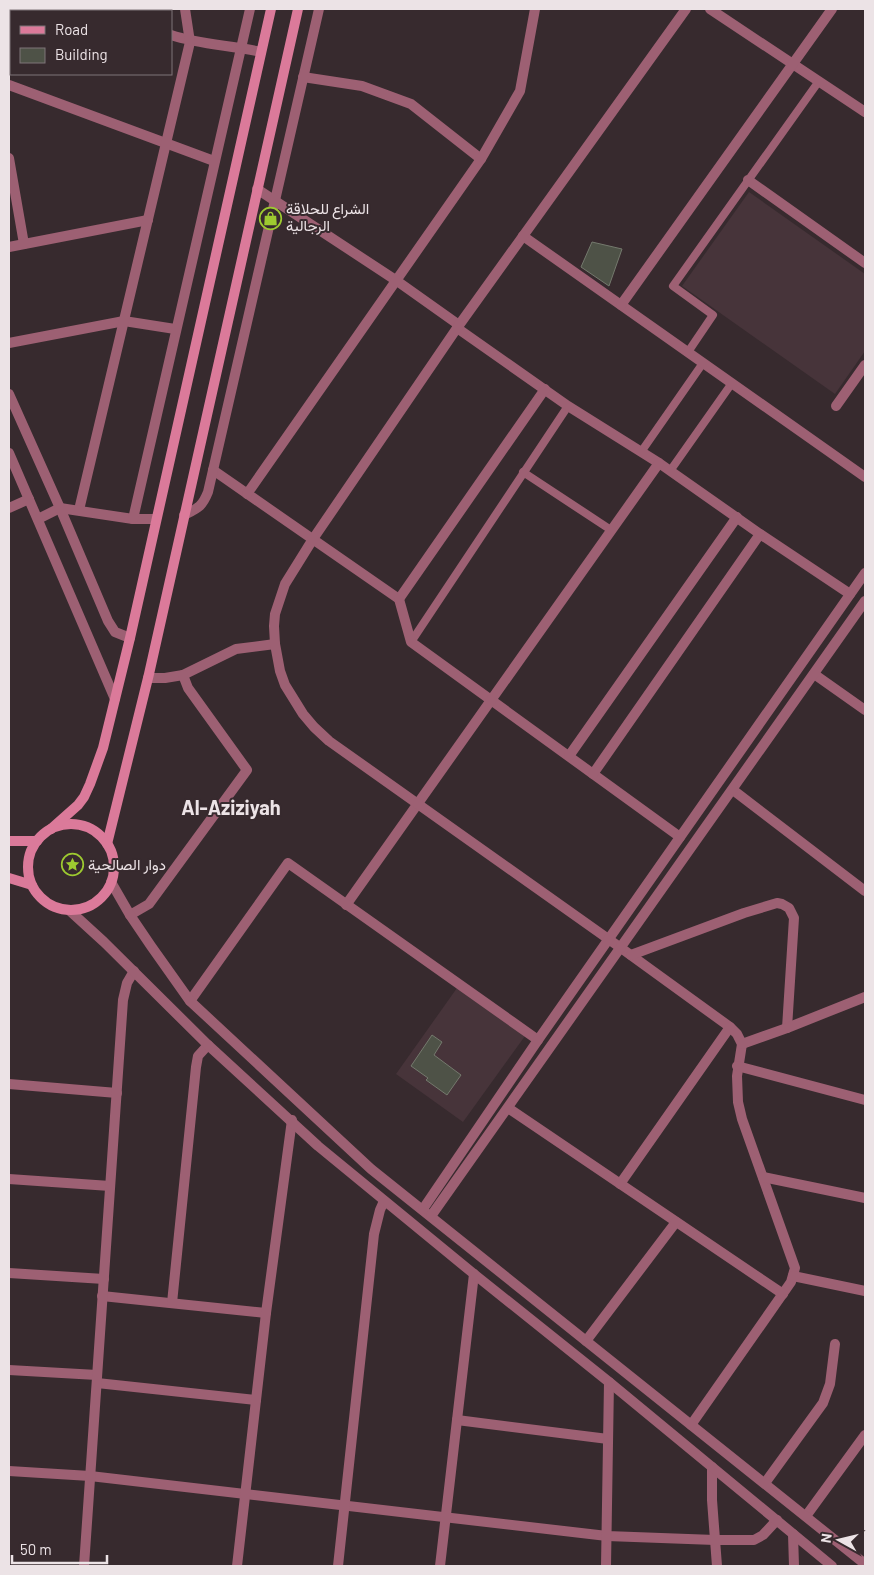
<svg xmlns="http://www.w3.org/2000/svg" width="874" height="1575" font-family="Barlow,Vazirmatn,sans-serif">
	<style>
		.built { fill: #47343a }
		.building { fill: #4e5247; stroke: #74796d }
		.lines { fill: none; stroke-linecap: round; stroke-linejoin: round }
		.service { stroke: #9d6073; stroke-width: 8 }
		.minor { stroke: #9d6073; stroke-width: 10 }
		.tertiary { stroke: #9d6073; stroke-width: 10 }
		.secondary { stroke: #db7a9a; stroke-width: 10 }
		.labels { text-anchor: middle; stroke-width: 4; stroke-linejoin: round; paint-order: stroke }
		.poi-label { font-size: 15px; fill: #ece3e6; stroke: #372a2e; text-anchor: start }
		.district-label { font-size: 20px; font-weight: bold; fill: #ece3e6; stroke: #372a2e }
	</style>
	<rect width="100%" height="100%" fill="#372a2e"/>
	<!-- built -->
	<g class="built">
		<path d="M749,192L865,274V351L835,394L682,286Z"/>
		<path d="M457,988L525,1036L463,1122L396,1074Z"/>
	</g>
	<!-- building -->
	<g class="building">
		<path d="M592,242L622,249L609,286L581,267Z"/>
		<path d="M432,1035L442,1042L434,1055L461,1075L447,1095L426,1080L428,1078L411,1066Z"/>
	</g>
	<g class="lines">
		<!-- service -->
		<g class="service">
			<path d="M688,352L713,315L673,286L819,81"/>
			<path d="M641,452L703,363"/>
			<path d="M670,471L732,383"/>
			<path d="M523,472L611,530"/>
			<path d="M411,642L568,406"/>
		</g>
		<!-- minor -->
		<g class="minor">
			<path d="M91,9L99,11"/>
			<path d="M710,9L865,112"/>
			<path d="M171,35C201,45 231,45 261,52"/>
			<path d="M303,77L362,86L411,104L481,159"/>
			<path d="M9,85L214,161"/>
			<path d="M9,158L24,244"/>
			<path d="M748,180L865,263"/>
			<path d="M257,189L397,281L459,325"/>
			<path d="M523,236L865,477"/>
			<path d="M9,247L148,220"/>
			<path d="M621,305L832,9"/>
			<path d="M457,328L568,406L659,463L760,534L850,594"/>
			<path d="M9,343L124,321L175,329"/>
			<path d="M836,406L865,365"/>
			<path d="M213,470L399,599L411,642L680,837"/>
			<path d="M247,494L481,159L520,91L535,9"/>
			<path d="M9,508L29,499"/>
			<path d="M79,510L190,42L185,9"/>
			<path d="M184,515C198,508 202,507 208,492L319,9"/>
			<path d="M38,519L60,508L133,519H156"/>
			<path d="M133,519L250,9"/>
			<path d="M399,599L545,389"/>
			<path d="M814,674L865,710"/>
			<path d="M148,678H165L183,675L236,649L275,644"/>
			<path d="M569,756L737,517"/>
			<path d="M593,774L760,534"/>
			<path d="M733,790L865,891"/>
			<path d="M346,905L659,463"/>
			<path d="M130,915L149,904L247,770L188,688L183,675"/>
			<path d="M621,948L730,1027L737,1034L742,1044L737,1076L738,1102L742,1119L795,1268L791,1282L691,1425"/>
			<path d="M631,955L744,913L777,903L782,904L789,908L794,918L787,1028"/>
			<path d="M190,1001L288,863L538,1040"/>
			<path d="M742,1044L787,1028L865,997"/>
			<path d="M737,1066L865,1100"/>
			<path d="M9,1084L117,1093"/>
			<path d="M508,1108L783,1294"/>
			<path d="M763,1177L865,1198"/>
			<path d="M9,1179L110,1186"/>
			<path d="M620,1184L730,1027"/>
			<path d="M9,1273L104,1279"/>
			<path d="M793,1276L865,1291"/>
			<path d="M102,1296L266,1313"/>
			<path d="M172,1303L196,1067L198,1056L208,1045"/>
			<path d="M586,1341L676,1222"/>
			<path d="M9,1370L97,1375"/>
			<path d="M97,1383L256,1400"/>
			<path d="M457,1420L608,1439"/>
			<path d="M712,1467V1500L717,1566"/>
			<path d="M9,1471L90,1476L607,1536L715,1540H754L763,1535L777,1520"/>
			<path d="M765,1483L823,1403L830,1384L835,1344"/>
			<path d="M806,1516L865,1435"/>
			<path d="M793,1534L794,1566"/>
			<path d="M84,1566L123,1000L127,983L134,971"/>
			<path d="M237,1566L266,1313L292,1120"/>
			<path d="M338,1566L374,1234L380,1210L384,1201"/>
			<path d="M440,1566L474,1274"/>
			<path d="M606,1566L609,1382"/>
		</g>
		<!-- tertiary -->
		<g class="tertiary">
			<path d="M9,394L60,508L108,621L115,632L130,638"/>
			<path d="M9,453L115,699"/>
			<path d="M111,882L130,915L151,946L190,1001L371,1169L865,1564"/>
			<path d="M69,910L104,942L208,1045L318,1146L474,1274L609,1382L832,1566"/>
			<path d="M621,948L329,741L314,727L303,714L285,685L280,671L275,644L274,626L275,614L285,584L313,539L457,328L686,9"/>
			<path d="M423,1209L538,1040L865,573"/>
			<path d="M431,1216L865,601"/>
		</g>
		<!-- secondary -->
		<g class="secondary">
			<circle cx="71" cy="867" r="43"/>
			<path d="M51,829L78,805L84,797L90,784L103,748L130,638L271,9"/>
			<path d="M9,841H37"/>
			<path d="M107,844L149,674L298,9"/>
			<path d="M9,878L32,885"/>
		</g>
	</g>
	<!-- icons -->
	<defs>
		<symbol id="shop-ring" viewBox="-11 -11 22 22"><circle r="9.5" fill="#372a2e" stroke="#9dca30" stroke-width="1.5"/><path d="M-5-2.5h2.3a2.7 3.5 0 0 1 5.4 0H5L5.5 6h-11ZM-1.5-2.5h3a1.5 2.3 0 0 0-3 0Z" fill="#9dca30"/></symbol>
		<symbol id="sight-ring" viewBox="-11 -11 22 22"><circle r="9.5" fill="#372a2e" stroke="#9dca30" stroke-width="1.5"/><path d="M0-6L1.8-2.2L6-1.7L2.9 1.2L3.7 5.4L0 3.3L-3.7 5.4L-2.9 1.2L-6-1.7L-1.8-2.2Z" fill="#9dca30"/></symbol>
	</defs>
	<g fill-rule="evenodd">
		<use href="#shop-ring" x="258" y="206" width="25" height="25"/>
		<use href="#sight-ring" x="60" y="852" width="25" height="25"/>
	</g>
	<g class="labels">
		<!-- poi labels -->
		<g class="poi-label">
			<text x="286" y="214">الشراع للحلاقة<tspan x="286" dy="17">الرجالية</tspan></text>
			<text x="88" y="870">دوار الصالحية</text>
		</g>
		<!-- district labels -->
		<g class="district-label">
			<text x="231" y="815">Al-Aziziyah</text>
		</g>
	</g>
	<!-- border -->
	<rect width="874" height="1575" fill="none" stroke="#ece3e6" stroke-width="20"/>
	<!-- legend -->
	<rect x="10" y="10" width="162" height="65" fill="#372a2e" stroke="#7f7478"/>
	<rect x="20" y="26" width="25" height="8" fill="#db7a9a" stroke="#7f7478"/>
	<text x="55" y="35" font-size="15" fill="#ece3e6">Road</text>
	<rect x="20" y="48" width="25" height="15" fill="#4e5247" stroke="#7f7478"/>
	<text x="55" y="60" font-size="15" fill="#ece3e6">Building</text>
	<!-- north arrow -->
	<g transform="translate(839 1540) rotate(278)" stroke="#372a2e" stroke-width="4" paint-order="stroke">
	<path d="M0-4L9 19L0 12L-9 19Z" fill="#ece3e6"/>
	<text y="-8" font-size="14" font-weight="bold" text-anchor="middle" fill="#ece3e6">N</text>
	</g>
	<!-- scale -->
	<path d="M12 1555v8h95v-8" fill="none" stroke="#ece3e6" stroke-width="2.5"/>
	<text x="20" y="1555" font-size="15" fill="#ece3e6" stroke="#372a2e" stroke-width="4" paint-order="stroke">50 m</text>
</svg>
